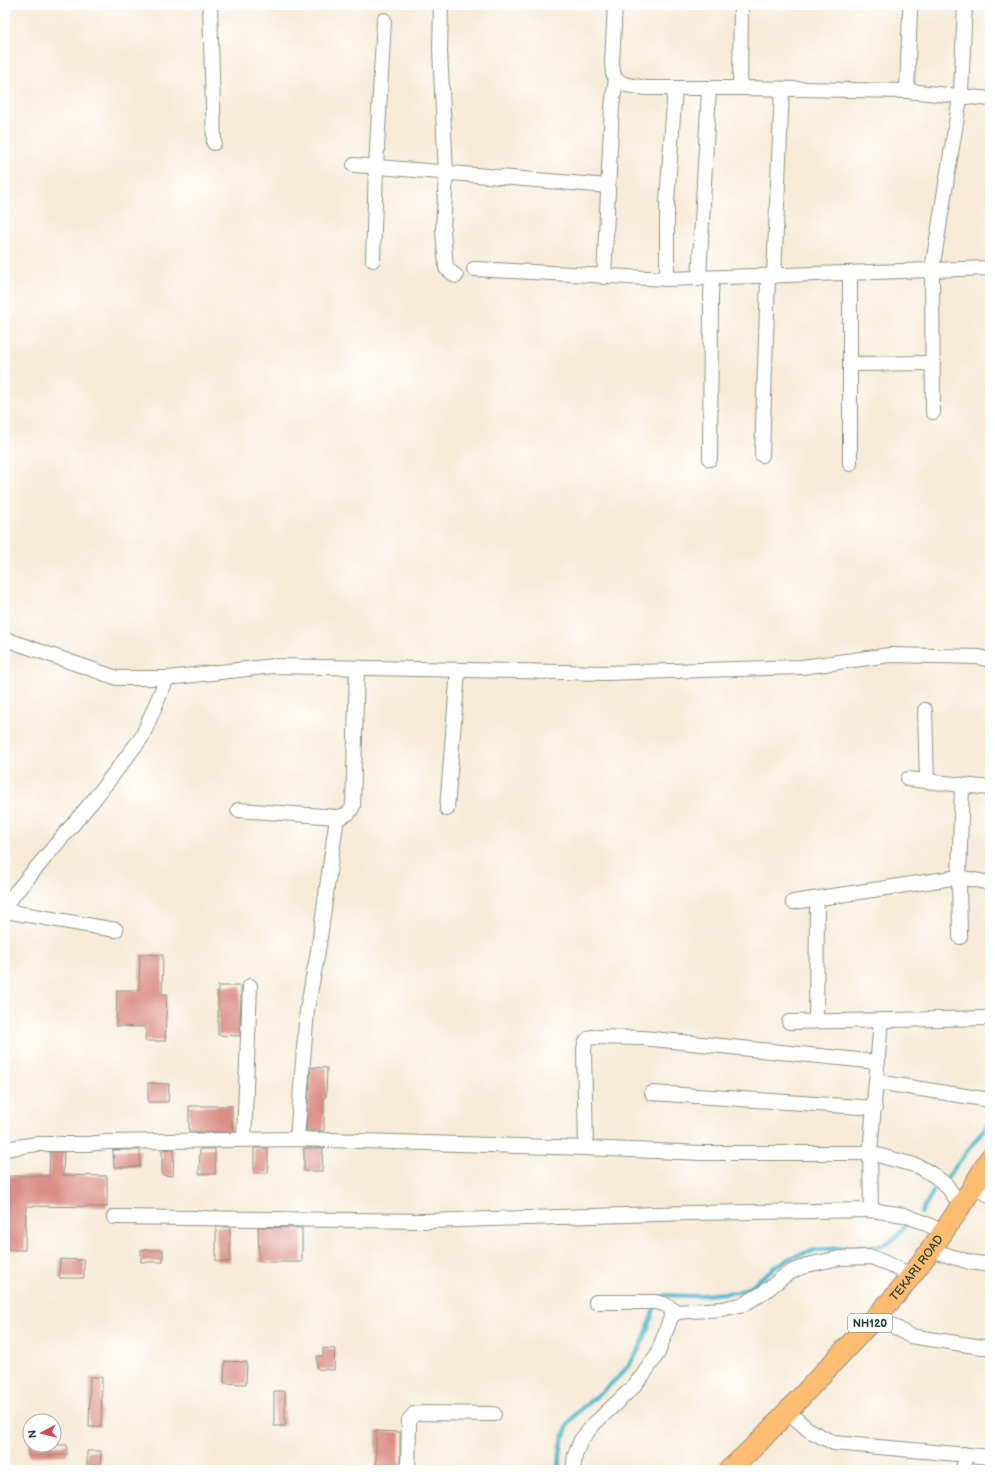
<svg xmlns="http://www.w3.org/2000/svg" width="995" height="1475" font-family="'Balsamiq Sans',sans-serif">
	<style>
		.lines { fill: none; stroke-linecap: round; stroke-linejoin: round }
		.stream { stroke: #4bb6c9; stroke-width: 4.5 }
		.building { fill: #da8e85 }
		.minor-casing { stroke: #8b9486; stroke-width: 16 }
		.highway-casing { stroke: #8b9486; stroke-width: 22 }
		.minor { stroke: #fff; stroke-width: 14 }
		.highway { stroke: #ffbb71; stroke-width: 20 }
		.labels { text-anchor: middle; stroke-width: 4; stroke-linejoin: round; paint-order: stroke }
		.shield { fill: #fff; stroke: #627771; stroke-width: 1 }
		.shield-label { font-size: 11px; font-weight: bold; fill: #1f3d34 }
		.street-label { font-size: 12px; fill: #1f3d34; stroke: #fff }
	</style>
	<rect width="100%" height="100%" fill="#fff"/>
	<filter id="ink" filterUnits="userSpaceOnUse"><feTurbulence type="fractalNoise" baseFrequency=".025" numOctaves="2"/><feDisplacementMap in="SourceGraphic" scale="8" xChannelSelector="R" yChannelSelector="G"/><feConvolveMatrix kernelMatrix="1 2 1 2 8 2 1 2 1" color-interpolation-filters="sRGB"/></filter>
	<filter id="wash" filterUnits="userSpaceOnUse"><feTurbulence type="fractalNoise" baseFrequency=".012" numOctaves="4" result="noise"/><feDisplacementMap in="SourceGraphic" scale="16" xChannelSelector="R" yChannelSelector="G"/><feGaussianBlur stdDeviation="0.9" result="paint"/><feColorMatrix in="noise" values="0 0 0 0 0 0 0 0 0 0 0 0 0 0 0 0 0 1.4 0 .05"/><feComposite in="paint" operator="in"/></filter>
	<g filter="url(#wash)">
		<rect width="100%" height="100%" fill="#f7ebd8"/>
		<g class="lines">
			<!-- stream -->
			<g class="stream">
				<path d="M947,1178L990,1121"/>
				<path d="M921,1213L933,1192"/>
				<path d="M658,1298L666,1295L692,1296L738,1292L751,1286L775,1267L795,1256L815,1250L884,1245L895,1238L905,1226"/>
				<path d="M560,1470C558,1449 564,1423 581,1409C597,1395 615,1383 628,1366C642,1348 648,1329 654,1308"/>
			</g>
		</g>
		<g id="blocks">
			<!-- building -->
			<g class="building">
				<path d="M140,954L163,955L162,994H167L165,1041H145L146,1027L116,1026L117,990H139Z"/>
				<path d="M218,986H241L240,1036L218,1035Z"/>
				<path d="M311,1067L327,1068L326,1097H324V1130L323,1131H306Z"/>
				<path d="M148,1083L169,1084L168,1102H148Z"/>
				<rect x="189" y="1106" width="43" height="26"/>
				<rect x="254" y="1148" width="14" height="25"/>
				<path d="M304,1148H323L322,1171H304Z"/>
				<path d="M174,1149L173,1176L162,1175V1150Z"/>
				<path d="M200,1149H215V1174H199Z"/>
				<path d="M113,1150H140V1167H114Z"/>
				<path d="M50,1152H64L63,1175L107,1176V1207L26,1206L25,1250H5V1176H49Z"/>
				<path d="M216,1227H230V1262L216,1261Z"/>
				<path d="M258,1227L302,1228V1262H259Z"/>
				<rect x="141" y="1250" width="22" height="12"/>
				<path d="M60,1259L84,1260V1278H59Z"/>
				<path d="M323,1348L335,1349L334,1370L317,1369V1356H323Z"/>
				<path d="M225,1361L247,1362L246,1384L224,1383Z"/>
				<path d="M90,1377H102L101,1427H89Z"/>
				<rect x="274" y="1391" width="11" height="35"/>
				<path d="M376,1431L400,1432V1470H376Z"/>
				<path d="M28,1445H67V1455L28,1456Z"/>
				<path d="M87,1451H101L100,1470H87Z"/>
			</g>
		</g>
	</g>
	<g filter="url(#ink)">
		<use href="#blocks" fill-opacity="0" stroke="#8b9486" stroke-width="1"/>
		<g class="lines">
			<defs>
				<g id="minor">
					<path d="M210,5L214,143"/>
					<path d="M441,5L440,50L446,173L443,230L446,268L456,276"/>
					<path d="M615,5L612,62L613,73L616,80L627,85L647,88H740L907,91L990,99"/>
					<path d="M740,88L741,5"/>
					<path d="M907,91L910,11"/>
					<path d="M354,165L608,186"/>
					<path d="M373,260L376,167L384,20"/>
					<path d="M474,269L667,279L990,268"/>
					<path d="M604,277L612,106L616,80"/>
					<path d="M667,279V201L675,88"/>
					<path d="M699,279L709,88"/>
					<path d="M850,364L933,363"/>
					<path d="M933,412L932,270L961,92L965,5"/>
					<path d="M762,455L768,279L774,276L782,89"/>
					<path d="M710,459L711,295L712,278"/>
					<path d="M850,464V273"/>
					<path d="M5,639L117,678H167L273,666L605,673L802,667L890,655L979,657L990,660"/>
					<path d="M925,710L927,781"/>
					<path d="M908,779L990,788"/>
					<path d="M447,809L458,670"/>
					<path d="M238,810L337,817C345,816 350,814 353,806L357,668"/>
					<path d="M793,902L959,877L990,883"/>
					<path d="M5,905L96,797L142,737L167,678"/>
					<path d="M5,911L116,930"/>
					<path d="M960,937L959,877L962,785"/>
					<path d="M816,1021L817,908"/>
					<path d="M789,1022L990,1018"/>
					<path d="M877,1082L990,1100"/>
					<path d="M652,1093L875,1108"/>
					<path d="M244,1139L250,986"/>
					<path d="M297,1139L307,1010L318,951L337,817"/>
					<path d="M586,1148L584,1050C585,1043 585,1040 592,1037L643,1038L878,1062"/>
					<path d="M5,1149L37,1144H88L107,1142L297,1139L586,1148L702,1153H870L918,1166L935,1176L947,1186L961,1206"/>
					<path d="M974,1188L990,1195"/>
					<path d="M871,1210L870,1153L881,1020"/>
					<path d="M114,1217L426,1221L690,1213L871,1210L904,1215L925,1223L942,1232"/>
					<path d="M930,1250L970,1262L990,1265"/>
					<path d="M596,1302H655L664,1304L677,1312"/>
					<path d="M877,1316L910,1336L982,1347H990"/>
					<path d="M787,1411L810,1431L834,1443L990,1457"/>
					<path d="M408,1470L409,1420L414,1414L425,1413L494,1414"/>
					<path d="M573,1470L575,1455L581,1440L594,1424L632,1388L643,1375L658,1353L671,1317L677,1312L722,1309L744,1304L763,1293L783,1277L793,1271L807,1265L840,1258L872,1257L912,1275"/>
					<path d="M964,1470V1454"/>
				</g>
				<g id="highway">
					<path id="s1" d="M729,1470L758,1443L895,1296C930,1253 963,1206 990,1158"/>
				</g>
			</defs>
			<!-- minor casing -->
			<use href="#minor" class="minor-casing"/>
			<!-- highway casing -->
			<use href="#highway" class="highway-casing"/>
			<!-- minor -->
			<use href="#minor" class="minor"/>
			<!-- highway -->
			<use href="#highway" class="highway"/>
		</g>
	</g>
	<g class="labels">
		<!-- shield labels -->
		<rect class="shield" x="848" y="1314" width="44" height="18" rx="3"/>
		<g class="shield-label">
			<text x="870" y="1327">NH120</text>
		</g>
		<!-- street labels -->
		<g class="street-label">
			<text dy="4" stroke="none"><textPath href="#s1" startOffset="276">TEKARI ROAD</textPath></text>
		</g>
	</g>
	<!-- margin -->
	<rect width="995" height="1475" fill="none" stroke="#fff" stroke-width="20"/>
	<!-- north arrow -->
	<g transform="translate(42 1433) rotate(263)"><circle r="19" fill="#ffffff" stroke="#a5b1ae"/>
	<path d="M0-3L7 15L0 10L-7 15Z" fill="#d1495b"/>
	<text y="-6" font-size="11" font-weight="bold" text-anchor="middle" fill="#1f3d34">N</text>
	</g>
</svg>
